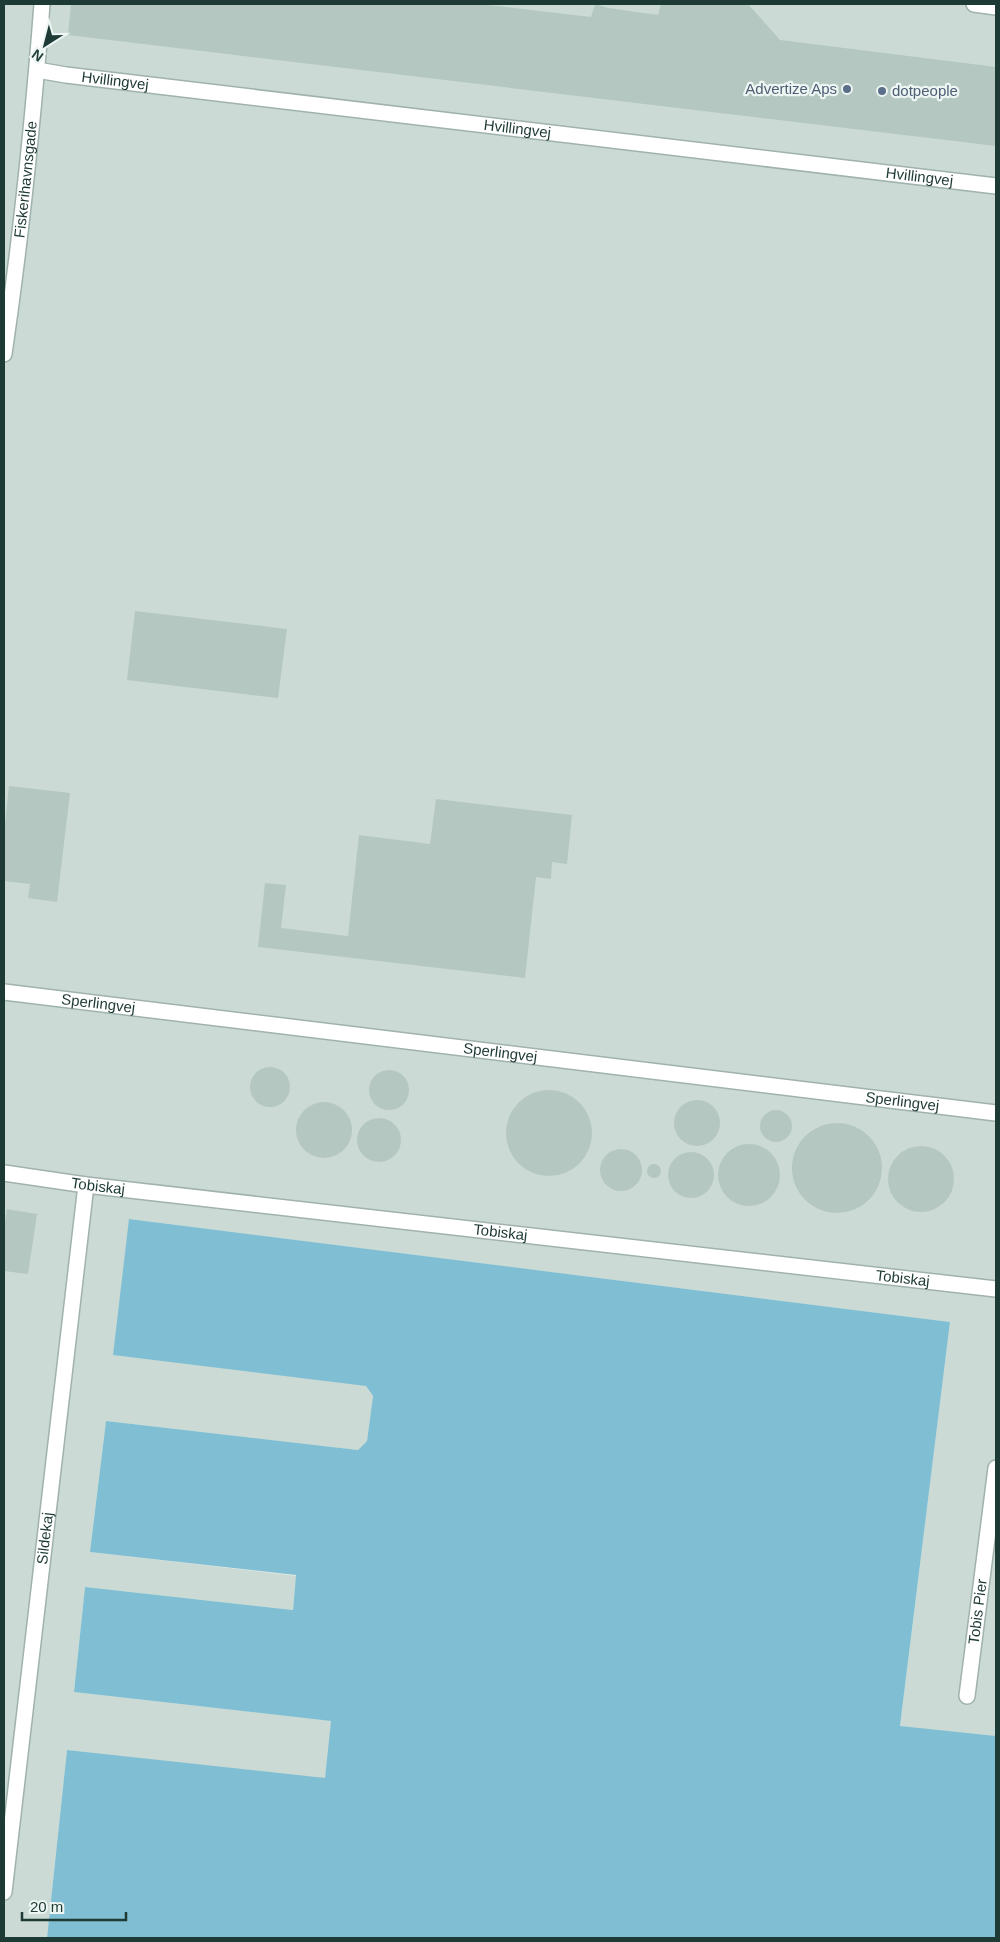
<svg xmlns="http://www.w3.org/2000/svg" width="1000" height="1942" font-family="Arial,sans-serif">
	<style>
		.built { fill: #cbdad4 }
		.water { fill: #80bfd3 }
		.building { fill: #b5c7c1 }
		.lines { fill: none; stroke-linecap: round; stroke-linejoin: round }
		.street-casing { stroke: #a0b2ad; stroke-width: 18 }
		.street { stroke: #fff; stroke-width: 15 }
		.service-dot { fill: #5c6f8a; stroke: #edf6f3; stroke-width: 2 }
		.labels { text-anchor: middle; stroke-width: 4.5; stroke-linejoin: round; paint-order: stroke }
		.street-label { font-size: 15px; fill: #1e3a35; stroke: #edf6f3 }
		.service-label { font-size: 15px; fill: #4e5e75; stroke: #edf6f3; text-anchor: end }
	</style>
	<rect width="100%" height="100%" fill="#ddeae5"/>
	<!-- built -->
	<path class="built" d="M4,4H996V1736L900,1727L950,1322L129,1219L366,1386L373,1396L367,1441L358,1450L106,1421L90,1552L296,1576L293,1610L85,1587L74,1692L332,1721L325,1779L67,1750L47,1938H4Z"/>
	<!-- water -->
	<path class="water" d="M129,1219L950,1322L900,1726L996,1736V1938H47L67,1750L325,1778L331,1721L74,1692L85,1587L293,1610L296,1575L90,1552L106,1421L358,1450L367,1441L373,1396L366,1386L113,1355Z"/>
	<!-- building -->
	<g class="building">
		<path d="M71,4H479L591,17L595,4L608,8L658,15L661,4H748L780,40L996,67V146L68,35Z"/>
		<path d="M135,611L287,629L278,698L127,680Z"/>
		<path d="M9,786L70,793L57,902L28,898L30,884L4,881V834Z"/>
		<path d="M436,799L572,815L567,864L552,862L551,879L536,877L525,978L258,947L265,883L286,885L281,928L348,936L359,835L430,844Z"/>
		<circle cx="270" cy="1087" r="20"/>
		<circle cx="389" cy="1090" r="20"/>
		<circle cx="549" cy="1133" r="43"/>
		<circle cx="697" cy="1123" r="23"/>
		<circle cx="324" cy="1130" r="28"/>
		<circle cx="776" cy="1126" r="16"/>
		<circle cx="379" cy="1140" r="22"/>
		<circle cx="837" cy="1168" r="45"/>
		<circle cx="749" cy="1175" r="31"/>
		<circle cx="921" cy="1179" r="33"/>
		<circle cx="621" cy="1170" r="21"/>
		<circle cx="691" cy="1175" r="23"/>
		<circle cx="654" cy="1171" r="7"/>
		<path d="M7,1209L37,1214L28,1274L4,1271V1227Z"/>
	</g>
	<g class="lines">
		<defs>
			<g id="street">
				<path d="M974,4L996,7"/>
				<path id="s1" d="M37,70L66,75L996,186"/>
				<path id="s2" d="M4,354C21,238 33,121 42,4"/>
				<path id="s3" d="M4,992L996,1113"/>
				<path id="s4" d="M4,1173L86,1185L996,1289"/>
				<path id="s5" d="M967,1696L996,1468"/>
				<path id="s6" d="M4,1892L86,1185"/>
			</g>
		</defs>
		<!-- street casing -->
		<use href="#street" class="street-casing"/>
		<!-- street -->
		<use href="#street" class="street"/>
	</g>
	<!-- markers -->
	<g class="service-dot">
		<circle cx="847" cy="89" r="5"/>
		<circle cx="882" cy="91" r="5"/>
	</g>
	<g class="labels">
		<!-- street labels -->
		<g class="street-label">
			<text dy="5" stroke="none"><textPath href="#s1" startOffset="79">Hvillingvej</textPath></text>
			<text dy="5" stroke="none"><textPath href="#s1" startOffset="484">Hvillingvej</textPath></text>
			<text dy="5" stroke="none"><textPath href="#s1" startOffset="889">Hvillingvej</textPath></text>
			<text dy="5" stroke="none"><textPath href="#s2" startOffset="176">Fiskerihavnsgade</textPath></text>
			<text dy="5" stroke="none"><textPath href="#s3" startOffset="95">Sperlingvej</textPath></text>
			<text dy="5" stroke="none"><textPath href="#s3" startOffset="500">Sperlingvej</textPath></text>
			<text dy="5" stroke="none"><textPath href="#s3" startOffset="905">Sperlingvej</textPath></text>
			<text dy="5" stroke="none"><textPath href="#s4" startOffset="95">Tobiskaj</textPath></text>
			<text dy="5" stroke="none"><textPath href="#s4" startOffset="500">Tobiskaj</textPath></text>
			<text dy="5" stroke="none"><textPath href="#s4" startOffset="905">Tobiskaj</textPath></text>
			<text dy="5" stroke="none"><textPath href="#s6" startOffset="356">Sildekaj</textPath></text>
			<text dy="5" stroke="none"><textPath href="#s5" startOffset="85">Tobis Pier</textPath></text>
		</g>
		<!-- service labels -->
		<g class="service-label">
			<text x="837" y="94">Advertize Aps</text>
			<text x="892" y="96" text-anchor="start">dotpeople</text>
		</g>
	</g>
	<!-- border -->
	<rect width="1000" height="1942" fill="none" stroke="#1e3a35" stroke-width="10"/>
	<!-- north arrow -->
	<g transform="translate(45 45) rotate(216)" stroke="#edf6f3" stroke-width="4" paint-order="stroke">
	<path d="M0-4L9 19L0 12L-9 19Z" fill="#1e3a35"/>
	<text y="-8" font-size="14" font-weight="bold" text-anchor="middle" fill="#1e3a35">N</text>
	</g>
	<!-- scale -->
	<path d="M22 1912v8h104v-8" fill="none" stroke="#1e3a35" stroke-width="2.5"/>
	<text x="30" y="1912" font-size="15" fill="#1e3a35" stroke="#edf6f3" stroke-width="4" paint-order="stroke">20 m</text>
</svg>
